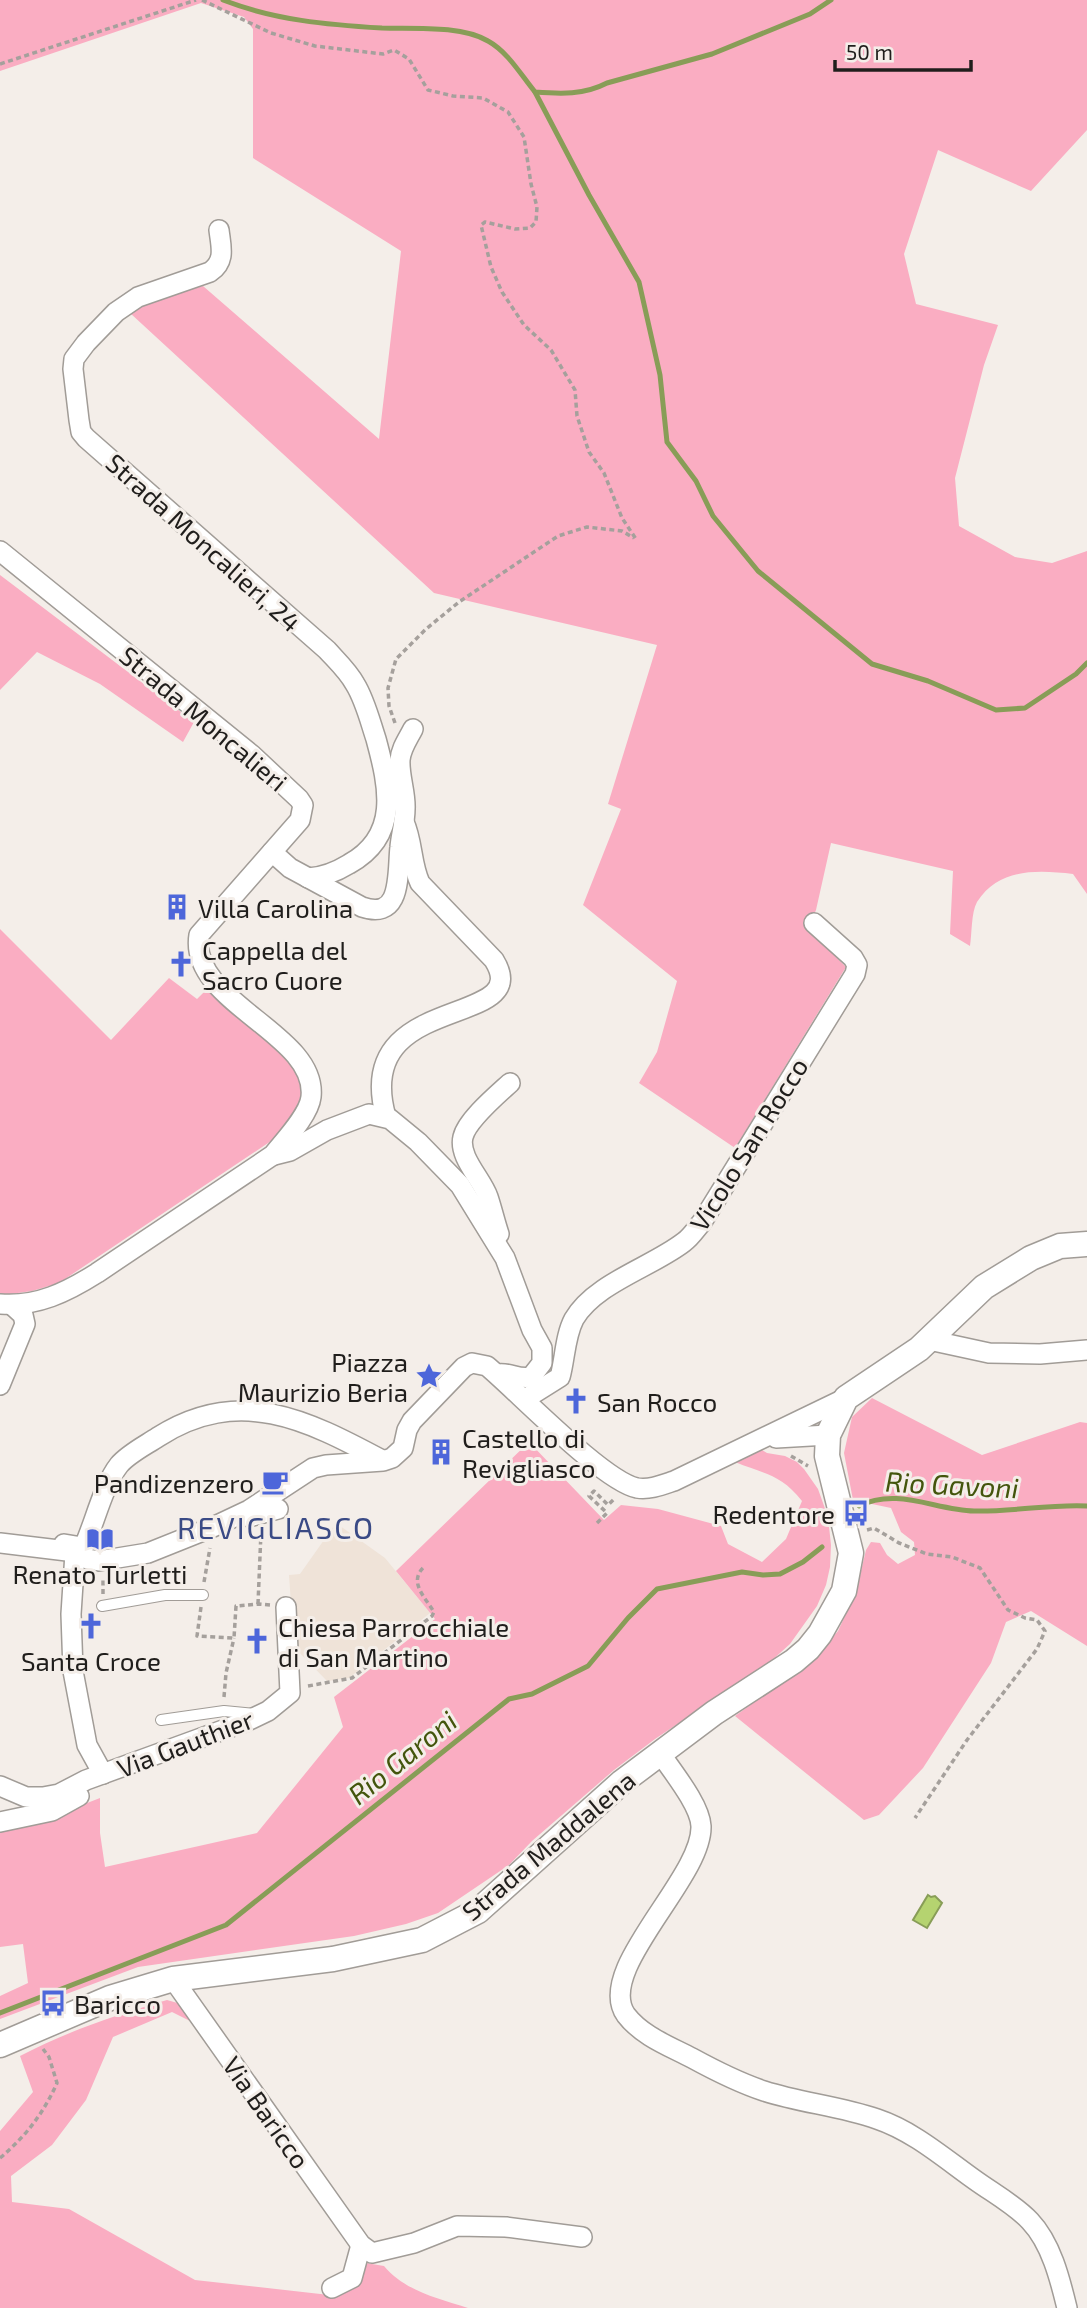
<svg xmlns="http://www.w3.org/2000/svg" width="1087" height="2308" viewBox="0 0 1087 2308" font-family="'Exo 2',sans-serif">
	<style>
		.built { fill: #efe3d8 }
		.green { fill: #faadc2 }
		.water { fill: #b5d370; stroke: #889d57; stroke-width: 2 }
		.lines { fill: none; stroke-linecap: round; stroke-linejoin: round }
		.stream { stroke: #889d57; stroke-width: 5 }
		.service-casing { stroke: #a19c97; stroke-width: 12 }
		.minor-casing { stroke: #a19c97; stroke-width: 22 }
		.tertiary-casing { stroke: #a19c97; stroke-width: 27 }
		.path { stroke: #a5a09c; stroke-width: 3.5; stroke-dasharray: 5 3.5; stroke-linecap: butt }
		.service { stroke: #fff; stroke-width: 10 }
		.minor { stroke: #fff; stroke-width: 19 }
		.tertiary { stroke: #fff; stroke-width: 24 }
		.labels { text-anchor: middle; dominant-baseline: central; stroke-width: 6; stroke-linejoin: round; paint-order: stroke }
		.street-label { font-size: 26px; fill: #201e1c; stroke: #f4eee9 }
		.poi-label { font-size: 26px; fill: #201e1c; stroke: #f4eee9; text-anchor: start }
		.water-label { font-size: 28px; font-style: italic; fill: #43550c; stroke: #f4eee9 }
		.quarter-label { font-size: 30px; letter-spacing: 2px; fill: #3a4a85; stroke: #f4eee9 }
	</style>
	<rect width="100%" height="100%" fill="#f4eee9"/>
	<path class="built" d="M336,1523L385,1558L430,1613L349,1678L327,1681L294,1647L289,1575L300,1574Z"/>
	<g class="green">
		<path d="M0,0H1087V130L1031,191L938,150L904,254L916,304L998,325L984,365L955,478L959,526L1015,557L1052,563L1087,551V894L1073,874C1037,870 999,868 977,902C971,913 972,934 970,946L950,934L953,871L831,843L816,910L808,929L846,967L735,1148L639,1083L657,1052L677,981L583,905L621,809L608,804L657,645L434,593L130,313L145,302L203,286L379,439L401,251L253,158V29L244,17L201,3L0,71Z"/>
		<path d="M0,575L194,722L183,742L100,684L37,652L0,690Z"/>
		<path d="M0,929L111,1040L169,978L197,999L210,986L297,1065L303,1101L280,1135L59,1283L32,1291L4,1295L0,1294Z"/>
		<path d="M872,1398L982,1455L1080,1422L1087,1423V1646L1031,1611L1006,1622L991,1663L923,1768L879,1815L864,1820L735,1716L816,1657L838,1631L856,1592L866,1550L871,1542L880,1543L887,1555L898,1564L915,1555L914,1542L901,1532L891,1508L853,1500L844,1453L852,1417Z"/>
		<path d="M529,1442L604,1520L621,1505L658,1509L721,1526L728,1544L762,1562L786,1539L802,1501C781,1474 764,1474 735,1462L759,1448L767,1453L785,1456L797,1462L804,1469L818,1489L828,1517L831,1545L830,1567L826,1585L817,1606L790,1644L770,1662L655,1739L614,1770L532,1841L509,1865L438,1913L406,1924L354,1936L138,1967L0,2019V1996L28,1983L23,1944L0,1947V1828L28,1826L100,1798V1833L105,1867L257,1833L343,1727L334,1697L435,1619L396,1571Z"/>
		<path d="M167,2000L181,2004L196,2024L172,2012L113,2037L86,2100L52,2145L11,2176L12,2202L69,2209L195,2280L338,2296C358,2287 361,2284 366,2263L384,2266C405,2291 437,2298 468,2308H0V2131L33,2092L20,2056C68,2031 116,2015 167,2000Z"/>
	</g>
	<path class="water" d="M928,1895L931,1897L935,1896L942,1903L927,1928L913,1920Z"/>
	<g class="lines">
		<g class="stream">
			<path d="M223,0C274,20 328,25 382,28C413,29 461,25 488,41C508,52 521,75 535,92C561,94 584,95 607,83L712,54L810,14L831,0"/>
			<path d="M535,92L589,195L639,282L660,375L667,442L696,481L713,516L758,571L872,664L928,681L996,710L1025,708L1076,674L1087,663"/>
			<path d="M859,1506C897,1487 935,1510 974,1511C1012,1512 1050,1504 1087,1506"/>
			<path d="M0,2013L226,1925L509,1699L532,1694L588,1666L628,1618L657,1589L742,1572L763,1575L780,1574L803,1562L822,1547"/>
		</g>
		<g class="service-casing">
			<g id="service">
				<path d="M102,1606L165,1595H203"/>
				<path d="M161,1720L224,1711L255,1714"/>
			</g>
		</g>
		<g class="minor-casing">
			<g id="minor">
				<path d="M219,230C221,247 226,261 210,272L138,297L116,312L86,343L74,359L73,369L79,420L81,432L86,438L327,650C337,661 348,671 355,684C365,700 370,721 376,739C389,787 400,836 349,864C336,872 324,877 308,878"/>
				<path d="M0,551L252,755L299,799L303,805L300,820L199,935C188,1003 318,1033 311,1097C309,1115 284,1141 273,1155L97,1273C67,1292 37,1307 0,1304"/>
				<path d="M272,852L290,868L362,907C403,921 397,873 400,847C401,835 405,822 405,809C406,793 399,776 400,760C401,748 408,739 413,729"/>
				<path d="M386,1117C350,989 537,1030 494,960L420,883C411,864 413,842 404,822"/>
				<path d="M274,1155L290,1151L327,1130L369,1114L390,1119L418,1142L460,1185L505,1258L532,1330L542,1348V1363L531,1377C518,1380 510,1372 498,1374"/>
				<path d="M499,1234C495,1222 492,1209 488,1197C482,1179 458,1157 463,1137C467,1120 497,1095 510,1083"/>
				<path d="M929,1340L989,1353L1040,1354L1087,1350"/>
				<path d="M0,1385L25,1324L23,1315L12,1305"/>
				<path d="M525,1399L560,1377C565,1359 565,1336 574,1319C595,1283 652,1267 684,1242C691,1237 696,1229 702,1222L855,974L857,965L853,958L814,923"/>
				<path d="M776,1438L828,1435"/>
				<path d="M249,1517L278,1509"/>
				<path d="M0,1543L67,1551L88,1559L99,1561L148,1553L213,1527L249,1510L313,1468L326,1465L383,1461L392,1458L403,1448L407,1430L412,1421L464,1367L472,1363L487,1366C518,1392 603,1481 637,1488C650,1490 662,1485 674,1481L846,1398"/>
				<path d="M64,1544L82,1547L85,1544C95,1521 104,1484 119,1465C128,1454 146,1445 158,1437C239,1385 307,1420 382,1460"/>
				<path d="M75,1553L71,1614L73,1671L87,1745L103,1774"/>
				<path d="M660,1753C672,1771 700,1805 701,1826C703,1878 594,1970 626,2015C642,2036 669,2046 692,2058C714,2070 740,2083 764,2091C801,2103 840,2106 877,2119C913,2131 944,2158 975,2180C993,2193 1015,2205 1030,2221C1051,2243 1060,2279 1067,2308"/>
				<path d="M0,1786L26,1797H43L59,1794L86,1780L245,1722L268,1711L290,1693L286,1607"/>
				<path d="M0,1822L52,1811L79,1796"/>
				<path d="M173,1979L361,2245L372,2253L414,2243L457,2226L506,2227L582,2237"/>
				<path d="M332,2288L352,2278L361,2245"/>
			</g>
		</g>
		<g class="tertiary-casing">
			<path id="tertiary" d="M0,2045L110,1998L173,1979L333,1959L422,1940L478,1911L622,1782L714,1713L794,1661L808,1649L820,1634L844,1591L851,1553L827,1456L828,1435L846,1398L919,1349L984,1287L1031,1258L1060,1246L1087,1244"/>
		</g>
		<g class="path">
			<path d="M202,0L271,33L315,46L383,54L394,50L409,59L428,90L453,96L483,98L508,112L524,137L531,184L537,207L536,222L530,228L515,229L485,222L481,225L491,267L502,292L524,325L551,350L575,390L577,416L589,452L604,473L622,518L636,539"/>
			<path d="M0,64L196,0"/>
			<path d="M395,723L389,706L388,688L396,659L426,629L459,602L558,536L587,527L622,531L634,538"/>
			<path d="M791,1456L808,1466"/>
			<path d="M597,1523L607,1513L589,1496L594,1491L608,1505L614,1499"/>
			<path d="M867,1530L874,1528L899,1543L927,1554L952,1557L980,1568L1008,1610L1025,1618L1037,1620L1045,1631L1037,1649L967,1740L915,1818"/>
			<path d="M204,1582L210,1548"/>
			<path d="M103,1594V1577"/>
			<path d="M258,1604L261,1532"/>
			<path d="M201,1607L197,1636L234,1638L236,1606L258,1604L270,1605"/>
			<path d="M308,1686L352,1678L432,1616L434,1612C425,1597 408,1582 424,1567"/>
			<path d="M224,1697L226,1673L234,1638"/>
			<path d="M0,2158C26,2136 43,2114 57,2083L49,2057L43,2049"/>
		</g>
		<use href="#service" class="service"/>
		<use href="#minor" class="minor"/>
		<use href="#tertiary" class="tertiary"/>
	</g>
	<defs>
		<g id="building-bare" transform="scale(2.1)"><path d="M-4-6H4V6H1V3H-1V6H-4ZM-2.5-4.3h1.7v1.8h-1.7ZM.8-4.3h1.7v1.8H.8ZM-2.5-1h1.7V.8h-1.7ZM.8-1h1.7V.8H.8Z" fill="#4d66da" stroke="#f4eee9" stroke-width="2.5" paint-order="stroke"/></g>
		<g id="church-bare" transform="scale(2.1)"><path d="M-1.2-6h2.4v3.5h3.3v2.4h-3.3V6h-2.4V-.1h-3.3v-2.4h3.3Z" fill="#4d66da" stroke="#f4eee9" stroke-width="2.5" paint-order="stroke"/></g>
		<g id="sight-bare" transform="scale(2.1)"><path d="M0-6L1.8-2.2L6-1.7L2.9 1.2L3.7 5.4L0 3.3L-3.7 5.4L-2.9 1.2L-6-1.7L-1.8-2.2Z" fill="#4d66da" stroke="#f4eee9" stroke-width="2.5" paint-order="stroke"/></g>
		<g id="cafe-bare" transform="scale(2.1)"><path d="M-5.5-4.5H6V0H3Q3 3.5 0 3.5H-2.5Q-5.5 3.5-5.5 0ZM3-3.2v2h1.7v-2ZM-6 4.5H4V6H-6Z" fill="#4d66da" stroke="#f4eee9" stroke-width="2.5" paint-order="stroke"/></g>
		<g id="bus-bare" transform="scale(2.1)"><path d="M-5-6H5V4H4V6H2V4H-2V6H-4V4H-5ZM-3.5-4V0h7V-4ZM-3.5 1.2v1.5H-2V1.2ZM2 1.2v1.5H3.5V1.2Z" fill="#4d66da" stroke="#f4eee9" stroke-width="2.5" paint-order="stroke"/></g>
		<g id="library-bare" transform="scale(2.1)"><path d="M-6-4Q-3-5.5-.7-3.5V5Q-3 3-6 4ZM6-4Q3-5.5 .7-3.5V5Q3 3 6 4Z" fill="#4d66da" stroke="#f4eee9" stroke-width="2.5" paint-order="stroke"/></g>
	</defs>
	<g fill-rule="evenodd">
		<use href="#building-bare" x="177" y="907"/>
		<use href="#church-bare" x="181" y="964"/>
		<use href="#sight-bare" x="429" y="1376"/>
		<use href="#church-bare" x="576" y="1401"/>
		<use href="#building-bare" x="441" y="1452"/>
		<use href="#cafe-bare" x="275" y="1482"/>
		<use href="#bus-bare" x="856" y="1513"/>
		<use href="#library-bare" x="100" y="1539"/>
		<use href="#church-bare" x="91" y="1626"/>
		<use href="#church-bare" x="257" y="1641"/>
		<use href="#bus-bare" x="53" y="2003"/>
	</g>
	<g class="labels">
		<g class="street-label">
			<text transform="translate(204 542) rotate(42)">Strada Moncalieri, 24</text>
			<text transform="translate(204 718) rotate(40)">Strada Moncalieri</text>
			<text transform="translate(748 1144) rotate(-58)">Vicolo San Rocco</text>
			<text transform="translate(185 1743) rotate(-21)">Via Gauthier</text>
			<text transform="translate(548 1845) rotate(-40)">Strada Maddalena</text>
			<text transform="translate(267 2112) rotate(55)">Via Baricco</text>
		</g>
		<g class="poi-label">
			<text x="198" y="907">Villa Carolina</text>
			<text x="202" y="949">Cappella del<tspan x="202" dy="30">Sacro Cuore</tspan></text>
			<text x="408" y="1361" text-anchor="end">Piazza<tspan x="408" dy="30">Maurizio Beria</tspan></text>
			<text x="597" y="1401">San Rocco</text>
			<text x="462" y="1437">Castello di<tspan x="462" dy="30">Revigliasco</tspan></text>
			<text x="254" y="1482" text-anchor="end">Pandizenzero</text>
			<text x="835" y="1513" text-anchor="end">Redentore</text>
			<text x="100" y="1573" text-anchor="middle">Renato Turletti</text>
			<text x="278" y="1626">Chiesa Parrocchiale<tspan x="278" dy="30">di San Martino</tspan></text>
			<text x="91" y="1660" text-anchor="middle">Santa Croce</text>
			<text x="74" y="2003">Baricco</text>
		</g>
		<g class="water-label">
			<text transform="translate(952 1484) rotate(3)">Rio Gavoni</text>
			<text transform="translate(402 1757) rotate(-39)">Rio Garoni</text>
		</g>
		<g class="quarter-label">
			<text x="276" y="1527">REVIGLIASCO</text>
		</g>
	</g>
	<path d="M835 60v10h136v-10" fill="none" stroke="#201e1c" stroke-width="3.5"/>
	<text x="846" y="60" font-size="21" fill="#201e1c" stroke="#f4eee9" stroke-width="5" paint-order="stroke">50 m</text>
</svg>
